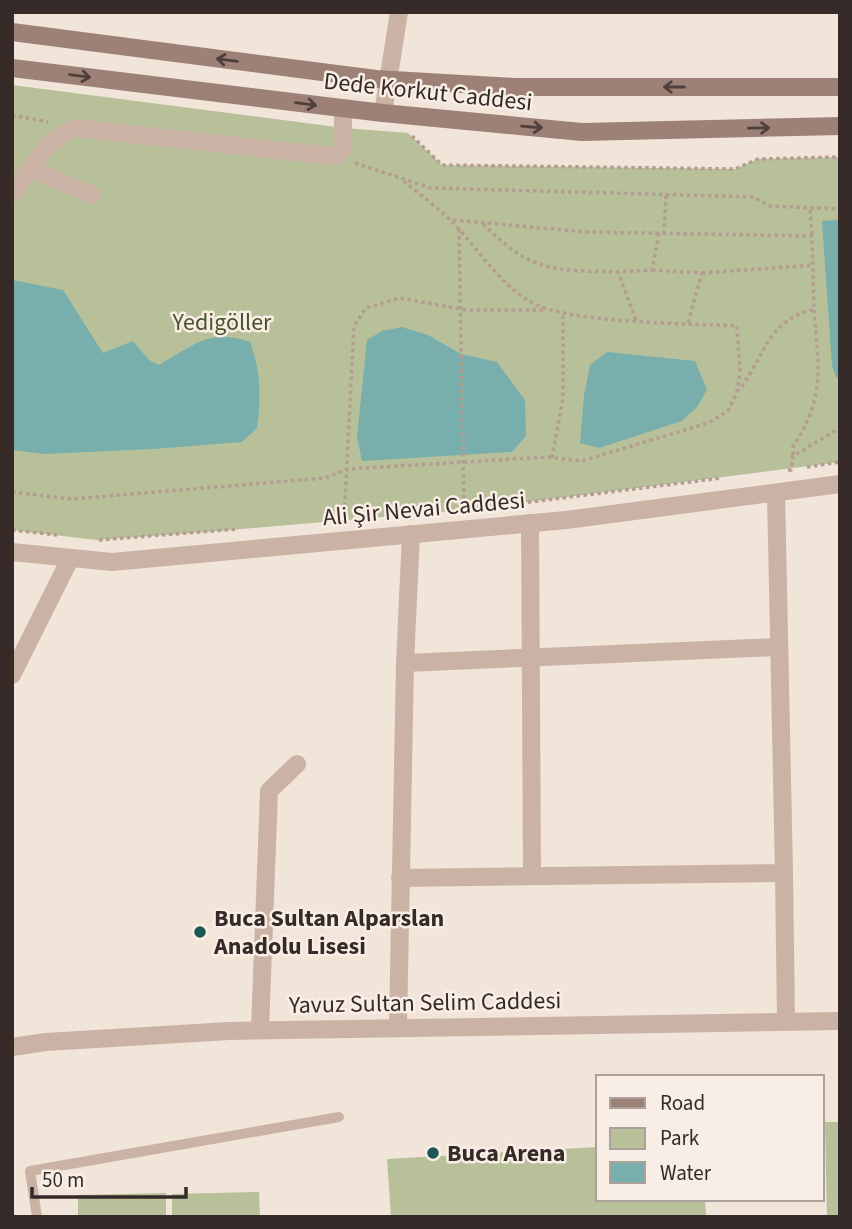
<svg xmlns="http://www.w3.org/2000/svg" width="852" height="1229" viewBox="0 0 852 1229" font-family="'Source Sans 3',sans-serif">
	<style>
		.green { fill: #b7c099 }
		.water { fill: #78afac }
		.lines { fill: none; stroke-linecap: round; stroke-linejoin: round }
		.path { stroke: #b59c90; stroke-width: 3.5; stroke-dasharray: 3.5 3.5; stroke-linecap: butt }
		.service { stroke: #cab3a5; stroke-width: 10 }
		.minor { stroke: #cab3a5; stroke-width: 18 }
		.tertiary { stroke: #cab3a5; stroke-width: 18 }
		.secondary { stroke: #9d8177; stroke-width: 18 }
		.path-bridge { stroke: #b59c90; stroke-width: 3.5; stroke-dasharray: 3.5 3.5; stroke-linecap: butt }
		.oneway { stroke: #4f403b }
		.poi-dot { fill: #1c5755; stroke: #f9eee6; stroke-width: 2.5 }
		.labels { text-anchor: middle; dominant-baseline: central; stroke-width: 5; stroke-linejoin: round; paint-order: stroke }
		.street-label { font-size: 24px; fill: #352a27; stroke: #f9eee6 }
		.park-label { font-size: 24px; fill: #48542a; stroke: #f9eee6 }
		.poi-label { font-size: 24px; font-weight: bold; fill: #352a27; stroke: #f9eee6; text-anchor: start }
	</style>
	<rect width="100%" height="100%" fill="#f1e4d9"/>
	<g class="green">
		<path d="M12,85L344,128L408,133L442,165L735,169L758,159L840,157V462L464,510L218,531L96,540L12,530Z"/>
		<path d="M825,1122H840V1217H827Z"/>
		<path d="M598,1147V1199H705L706,1217H391L387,1159Z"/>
		<path d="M259,1192L260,1217H172V1194Z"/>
		<path d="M166,1193V1217H78V1195Z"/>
	</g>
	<g class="water">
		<path d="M840,220V378L836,377L832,366L822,221Z"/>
		<path d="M12,280L63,290L103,353L133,341L149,360L159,365C192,346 210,328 250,342C261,371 261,398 257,428L242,442L153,449L44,454L12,450Z"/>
		<path d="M402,327L428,335L461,354L497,362L525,400L526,436L512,452L362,461L357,437L367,340L382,331Z"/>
		<path d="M607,352L695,361L707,390L697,407L682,421L599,448L580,443L584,395L590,365Z"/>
	</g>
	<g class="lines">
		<g class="path">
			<path d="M12,115L48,122"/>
			<path d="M412,136L442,165L735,169L758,159L840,157"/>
			<path d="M355,163L431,188L754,197L769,206L840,209"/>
			<path d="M810,210L812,235"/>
			<path d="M453,220L587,232L812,236L814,309C766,322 767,353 739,390"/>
			<path d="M483,224C533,273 551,270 618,272"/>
			<path d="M664,234L666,195"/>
			<path d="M652,270L702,273L688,323"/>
			<path d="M702,273L813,265"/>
			<path d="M636,320L618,272L652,270L659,233"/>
			<path d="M793,455V447C827,393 818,369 814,309"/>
			<path d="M552,458L563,398V312"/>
			<path d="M807,467L840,462"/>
			<path d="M788,470H791L793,456L840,428"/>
			<path d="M12,492L72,499L325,478L348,469L547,457L582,461L708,423L728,411L737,392L740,371L737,326C689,323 569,324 531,302C499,284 478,248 452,222C438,207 419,194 403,181"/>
			<path d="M514,504L722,478"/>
			<path d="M344,520L354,326L366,308L399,298L467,310H546"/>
			<path d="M12,530L57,535"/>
			<path d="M99,540L238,529"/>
		</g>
		<path class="service" d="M37,1217L30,1171L339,1117"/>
		<g class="minor">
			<path d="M383,113L399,12"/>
			<path d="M30,169L92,195"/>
			<path d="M12,195C31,168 44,141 75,128L331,156H337L343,148V108"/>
			<path d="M530,523L532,876"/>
			<path d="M405,663L778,647"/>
			<path d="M12,675L70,559"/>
			<path d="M784,873L786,1021"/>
			<path d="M400,878L784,873L776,493"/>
			<path d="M398,1027L405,663L411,534"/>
			<path d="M260,1030L269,791L297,764"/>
		</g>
		<g class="tertiary">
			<path d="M12,552L112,562L566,520L840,484"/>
			<path d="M12,1047L46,1042L229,1031L840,1021"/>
		</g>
		<g class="secondary">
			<path d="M12,32L376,79L515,87H840"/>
			<path d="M12,68L383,113L582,132L840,126"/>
		</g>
		<path class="path-bridge" d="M459,229L464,510"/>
	</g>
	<defs><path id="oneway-shaft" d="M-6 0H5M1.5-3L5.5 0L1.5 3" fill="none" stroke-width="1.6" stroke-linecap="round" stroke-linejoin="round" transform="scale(1.75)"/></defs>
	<g class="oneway">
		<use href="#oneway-shaft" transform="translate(227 60) rotate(-173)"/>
		<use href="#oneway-shaft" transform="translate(80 76) rotate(7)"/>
		<use href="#oneway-shaft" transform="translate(674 87) rotate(180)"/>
		<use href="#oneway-shaft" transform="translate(306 104) rotate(7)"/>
		<use href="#oneway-shaft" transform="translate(532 127) rotate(5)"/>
		<use href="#oneway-shaft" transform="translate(759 128) rotate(-1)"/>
	</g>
	<g class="poi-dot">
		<circle cx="200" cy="932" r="7"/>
		<circle cx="433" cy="1153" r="7"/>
	</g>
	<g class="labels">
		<g class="street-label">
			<text transform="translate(428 92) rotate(6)">Dede Korkut Caddesi</text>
			<text transform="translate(424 509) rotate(-5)">Ali Şir Nevai Caddesi</text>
			<text transform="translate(425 1003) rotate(-1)">Yavuz Sultan Selim Caddesi</text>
		</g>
		<g class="park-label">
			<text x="222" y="322">Yedigöller</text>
		</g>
		<g class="poi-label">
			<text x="214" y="918">Buca Sultan Alparslan<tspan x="214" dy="28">Anadolu Lisesi</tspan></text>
			<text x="447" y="1153">Buca Arena</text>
		</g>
	</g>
	<rect width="852" height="1229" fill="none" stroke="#352a27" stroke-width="28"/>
	<rect x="596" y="1075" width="228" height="126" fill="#f9eee6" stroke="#aba09a" stroke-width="2"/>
	<rect x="610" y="1098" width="35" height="10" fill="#9d8177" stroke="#aba09a" stroke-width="2"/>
	<text x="660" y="1110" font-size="21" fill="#352a27">Road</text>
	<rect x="610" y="1128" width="35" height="21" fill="#b7c099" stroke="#aba09a" stroke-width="2"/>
	<text x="660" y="1145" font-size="21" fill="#352a27">Park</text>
	<rect x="610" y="1162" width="35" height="21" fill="#78afac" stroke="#aba09a" stroke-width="2"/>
	<text x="660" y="1180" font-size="21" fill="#352a27">Water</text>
	<path d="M32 1187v10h154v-10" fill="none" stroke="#352a27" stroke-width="3.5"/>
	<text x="42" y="1187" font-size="21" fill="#352a27" stroke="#f9eee6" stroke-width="5" paint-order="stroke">50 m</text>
</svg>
